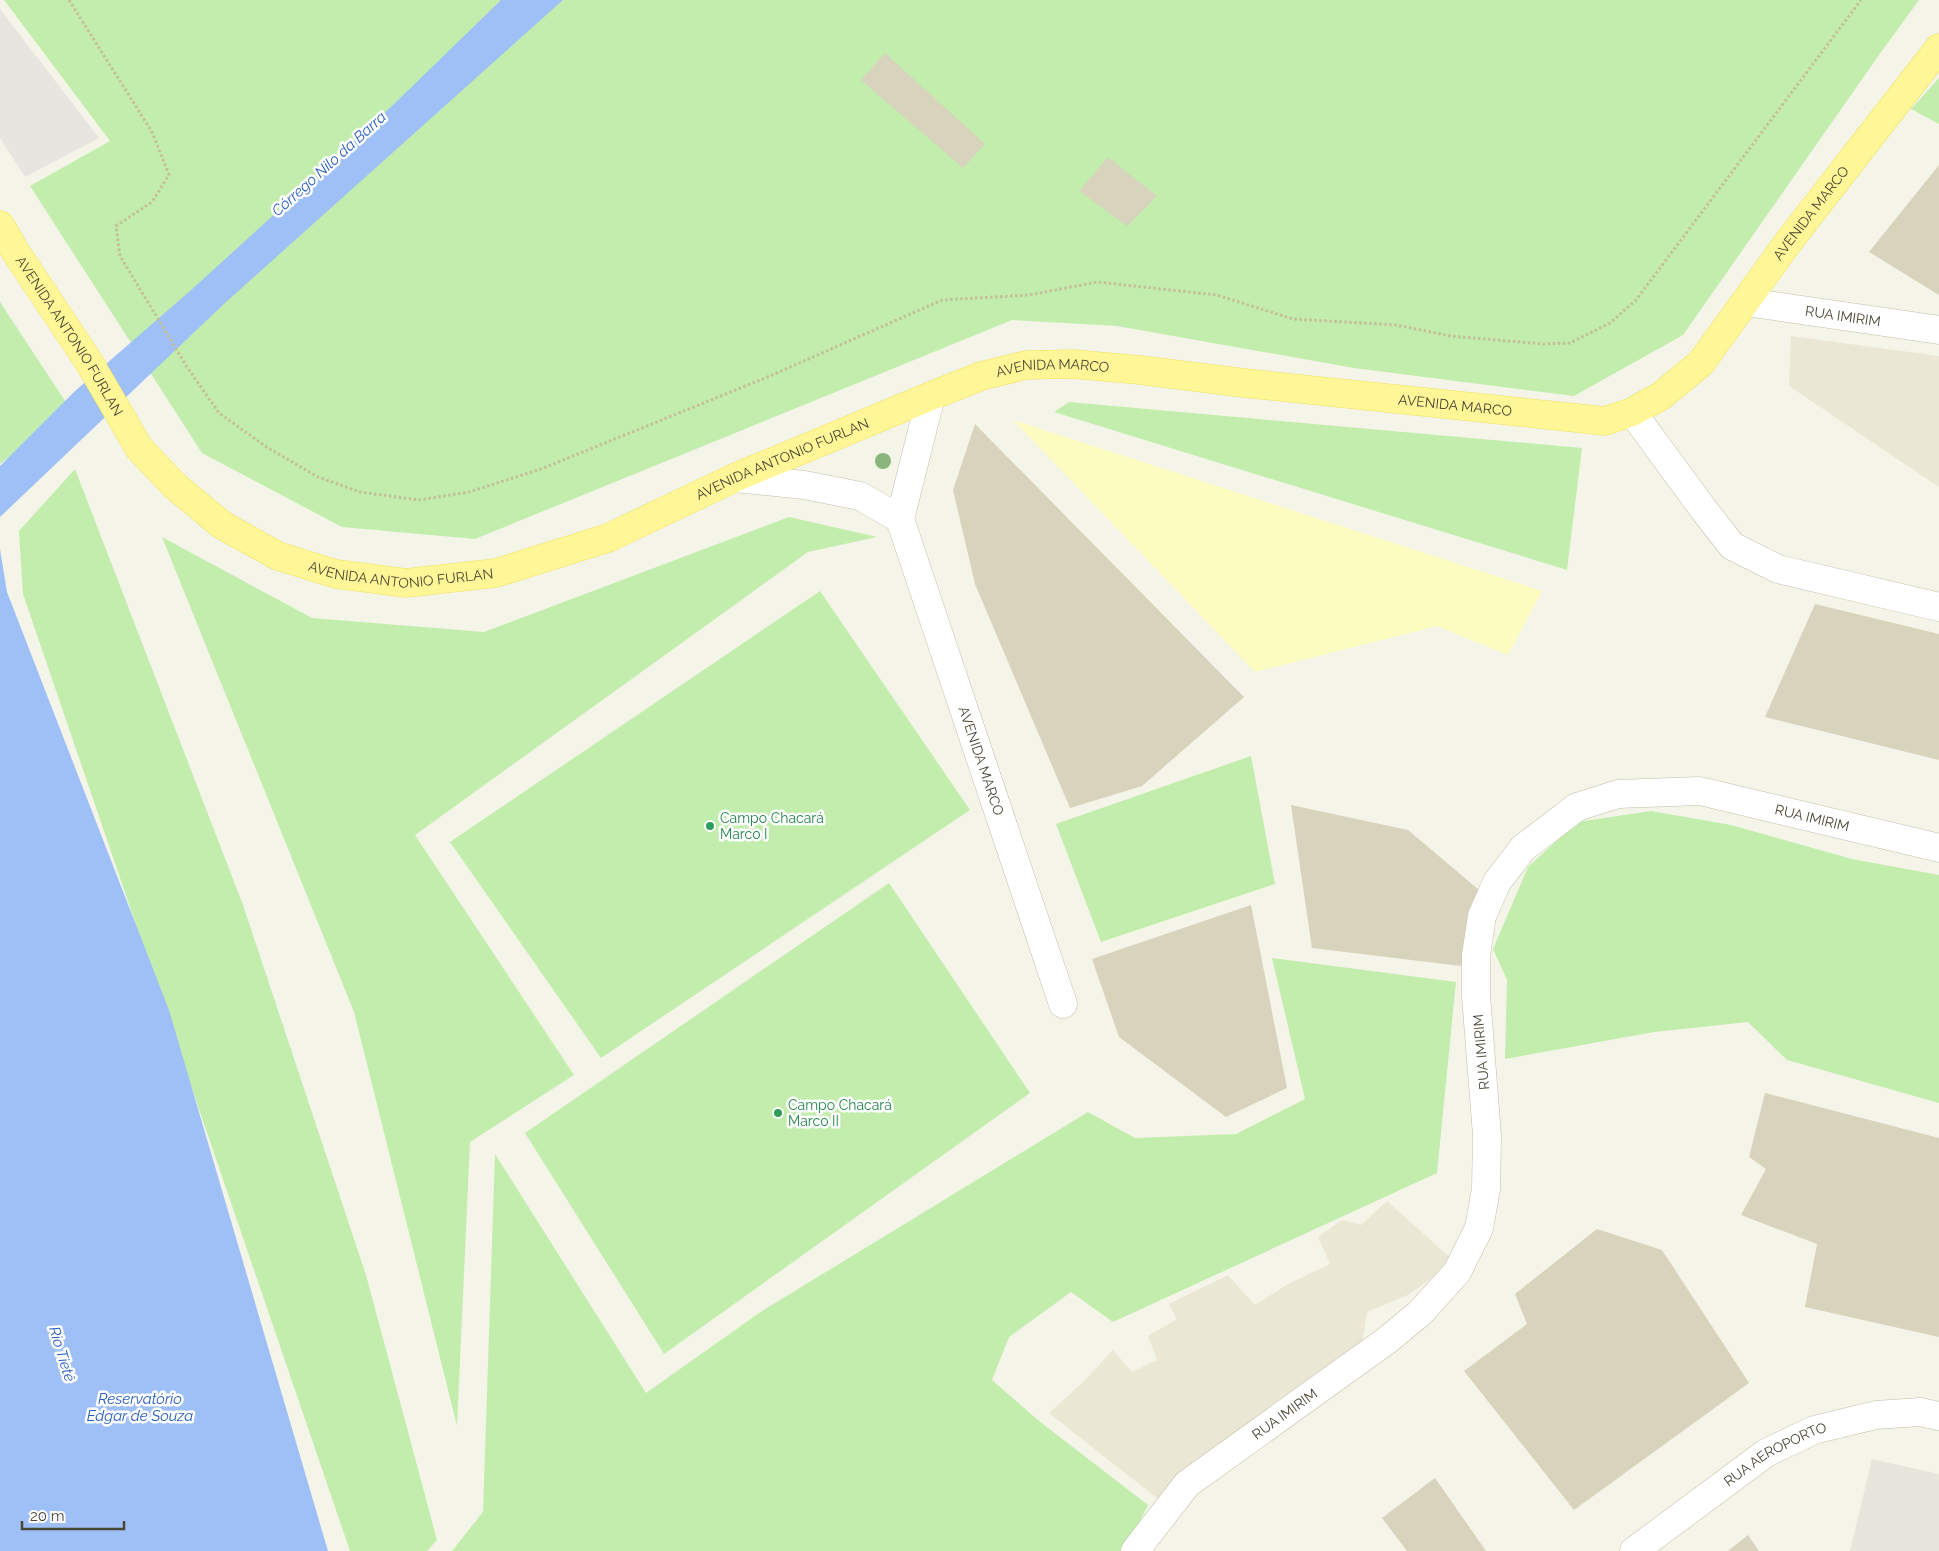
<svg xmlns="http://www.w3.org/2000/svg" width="1939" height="1551" viewBox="0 0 1939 1551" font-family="Raleway,sans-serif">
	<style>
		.residential { fill: #eae8d5 }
		.industrial { fill: #e8e5dc }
		.green { fill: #c2edad }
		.sand { fill: #fcfcc1 }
		.parking { fill: #e6e5e0 }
		.water { fill: #9fc0f7 }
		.building { fill: #d8d3bc }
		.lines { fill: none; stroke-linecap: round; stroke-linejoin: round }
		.minor-casing { stroke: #c2bfa9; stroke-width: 29 }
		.major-casing { stroke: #eee25c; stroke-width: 29 }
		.path { stroke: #c5bf99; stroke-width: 3; stroke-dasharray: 2.5 2.5; stroke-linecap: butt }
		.minor { stroke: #fff; stroke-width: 28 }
		.major { stroke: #fff797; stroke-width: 28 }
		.tree { fill: #8ab57c }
		.leisure-dot { fill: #2e9e5b; stroke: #fff; stroke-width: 2 }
		.labels { text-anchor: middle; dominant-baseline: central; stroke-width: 5; stroke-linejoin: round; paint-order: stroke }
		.street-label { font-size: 14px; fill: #494635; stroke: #fff }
		.leisure-label { font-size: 14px; fill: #27864d; stroke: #fff; text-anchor: start }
		.water-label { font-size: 15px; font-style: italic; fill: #245dc0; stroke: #fff }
	</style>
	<rect width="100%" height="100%" fill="#f5f4e8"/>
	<g class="residential">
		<path d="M1791,336L1939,356V487L1789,386Z"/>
		<path d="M1387,1201L1454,1261L1410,1294L1367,1312L1362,1344L1203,1460L1158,1499L1049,1413L1083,1382L1113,1350L1132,1372L1157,1360L1148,1336L1177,1319L1169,1304L1228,1275L1255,1305L1288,1284L1330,1264L1318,1237L1342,1220L1361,1225Z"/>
	</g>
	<path class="industrial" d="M1872,1459L1939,1474V1551H1850Z"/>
	<g class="green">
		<path d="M4,0H1919L1879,55L1683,335L1574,396L1354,368L1117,326L1012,320L475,539L342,527L202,453L30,186L110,141Z"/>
		<path d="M1939,78V124L1911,109Z"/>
		<path d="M0,302L71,410L0,464Z"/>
		<path d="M1069,402L1582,448L1567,570L1054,412Z"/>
		<path d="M75,469L243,905L366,1275L437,1540L427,1551H350L23,594L19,531Z"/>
		<path d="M789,517L877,537L808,552L415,835L574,1075L470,1142L457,1426L354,1012L162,537L312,618L484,632Z"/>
		<path d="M820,591L970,810L601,1058L450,842Z"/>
		<path d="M1251,756L1275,884L1101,942L1056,824Z"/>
		<path d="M1651,811L1731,825L1852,859L1939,875V1103L1787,1060L1748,1022L1654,1032L1505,1059L1507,980L1493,949L1528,867L1577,822Z"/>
		<path d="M889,883L1030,1093L664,1354L525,1133Z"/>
		<path d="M1272,958L1456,982L1437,1173L1113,1322L1071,1292L1009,1337L992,1380L1039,1421L1148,1505L1125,1551H452L483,1512L495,1154L646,1393L762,1311L1088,1112L1135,1138L1236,1134L1305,1099Z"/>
	</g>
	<path class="sand" d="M1013,420L1542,591L1508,655L1437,626L1255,672Z"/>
	<path class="parking" d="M0,9L99,138L25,177L0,138Z"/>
	<g class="water">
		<path d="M501,0H563L225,303L0,517V466L75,391L190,291L289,201L394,104Z"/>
		<path d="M0,549L7,592L169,1010L328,1551H0Z"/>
	</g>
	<g class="building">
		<path d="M885,53L985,144L963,168L861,80Z"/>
		<path d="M1108,157L1157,196L1127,226L1079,191Z"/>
		<path d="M1939,165V295L1869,252Z"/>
		<path d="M975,424L1244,697L1142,786L1070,808L975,584L953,490Z"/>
		<path d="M1815,604L1939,634V760L1765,717Z"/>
		<path d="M1291,805L1408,830L1479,890L1461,966L1312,948Z"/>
		<path d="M1251,905L1287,1088L1226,1117L1119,1037L1092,959Z"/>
		<path d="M1765,1093L1939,1138V1337L1805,1307L1817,1244L1741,1215L1766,1169L1749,1157Z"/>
		<path d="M1597,1229L1662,1250L1749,1383L1574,1510L1464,1371L1527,1324L1515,1294Z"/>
		<path d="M1435,1478L1486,1551H1407L1382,1518Z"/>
		<path d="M1748,1535L1759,1551H1728Z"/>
	</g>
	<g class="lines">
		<g class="minor-casing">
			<g id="minor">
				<path id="s1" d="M1746,302L1939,330"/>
				<path id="s2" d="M931,396L900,519L1063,1004"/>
				<path d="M1632,412L1704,510L1732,546L1778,569L1939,607"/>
				<path d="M734,478L804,485L860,496L900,519"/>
				<path id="s3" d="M1135,1551L1187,1484L1386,1341L1420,1313L1457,1272L1479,1228L1486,1189L1487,1135L1476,996V955L1482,916L1497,882L1523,848L1577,807L1618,794L1700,791L1939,848"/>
				<path id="s4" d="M1634,1551L1766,1453L1814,1430L1876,1415L1920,1412L1939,1416"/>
			</g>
		</g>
		<g class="major-casing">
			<g id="major">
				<path id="s5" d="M0,225L15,251L89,362L139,448L175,486L222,525L278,556L336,574L406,583L496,573L608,538L734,478L931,396L981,376L1026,365L1073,364L1140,370L1244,383L1605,421L1632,412L1661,396L1701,363L1789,241L1939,48"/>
			</g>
		</g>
		<path class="path" d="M69,0L152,132L169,175L152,202L116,226L120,256L187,367L219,413L268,448L318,477L360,492L419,500L469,492L541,469L770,376L942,300L1029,295L1097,282L1217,295L1293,319L1397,325L1450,336L1543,344L1570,343L1610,323L1636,300L1861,0"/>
		<use href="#minor" class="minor"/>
		<use href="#major" class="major"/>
	</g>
	<circle class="tree" cx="883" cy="461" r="8"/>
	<g class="leisure-dot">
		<circle cx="710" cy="826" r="5"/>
		<circle cx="778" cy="1113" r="5"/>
	</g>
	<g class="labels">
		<g class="street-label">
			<text stroke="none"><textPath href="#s5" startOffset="2114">AVENIDA MARCO</textPath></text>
			<text stroke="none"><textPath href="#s1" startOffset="98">RUA IMIRIM</textPath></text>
			<text stroke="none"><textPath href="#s5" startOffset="131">AVENIDA ANTONIO FURLAN</textPath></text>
			<text stroke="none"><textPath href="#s5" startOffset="1259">AVENIDA MARCO</textPath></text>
			<text stroke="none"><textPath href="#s5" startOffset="1664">AVENIDA MARCO</textPath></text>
			<text stroke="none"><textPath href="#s5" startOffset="971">AVENIDA ANTONIO FURLAN</textPath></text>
			<text stroke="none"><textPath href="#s5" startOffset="566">AVENIDA ANTONIO FURLAN</textPath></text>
			<text stroke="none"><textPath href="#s2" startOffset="382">AVENIDA MARCO</textPath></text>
			<text stroke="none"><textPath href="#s3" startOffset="1180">RUA IMIRIM</textPath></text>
			<text transform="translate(1481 1052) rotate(-95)">RUA IMIRIM</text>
			<text stroke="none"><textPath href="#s3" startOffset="205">RUA IMIRIM</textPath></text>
			<text stroke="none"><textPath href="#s4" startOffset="172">RUA AEROPORTO</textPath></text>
		</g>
		<g class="leisure-label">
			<text x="720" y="818">Campo Chacará<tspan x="720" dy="16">Marco I</tspan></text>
			<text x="788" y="1105">Campo Chacará<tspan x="788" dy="16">Marco II</tspan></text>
		</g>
		<g class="water-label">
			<text transform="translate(329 164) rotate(-42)">Córrego Nilo da Barra</text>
			<text transform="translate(62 1354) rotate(73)">Rio Tietê</text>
			<text x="140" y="1399">Reservatório<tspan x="140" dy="17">Edgar de Souza</tspan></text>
		</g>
	</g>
	<path d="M22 1521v8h102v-8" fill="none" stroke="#494635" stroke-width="2.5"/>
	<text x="30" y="1521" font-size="15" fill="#494635" stroke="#ffffff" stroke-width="4" paint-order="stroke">20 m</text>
</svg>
